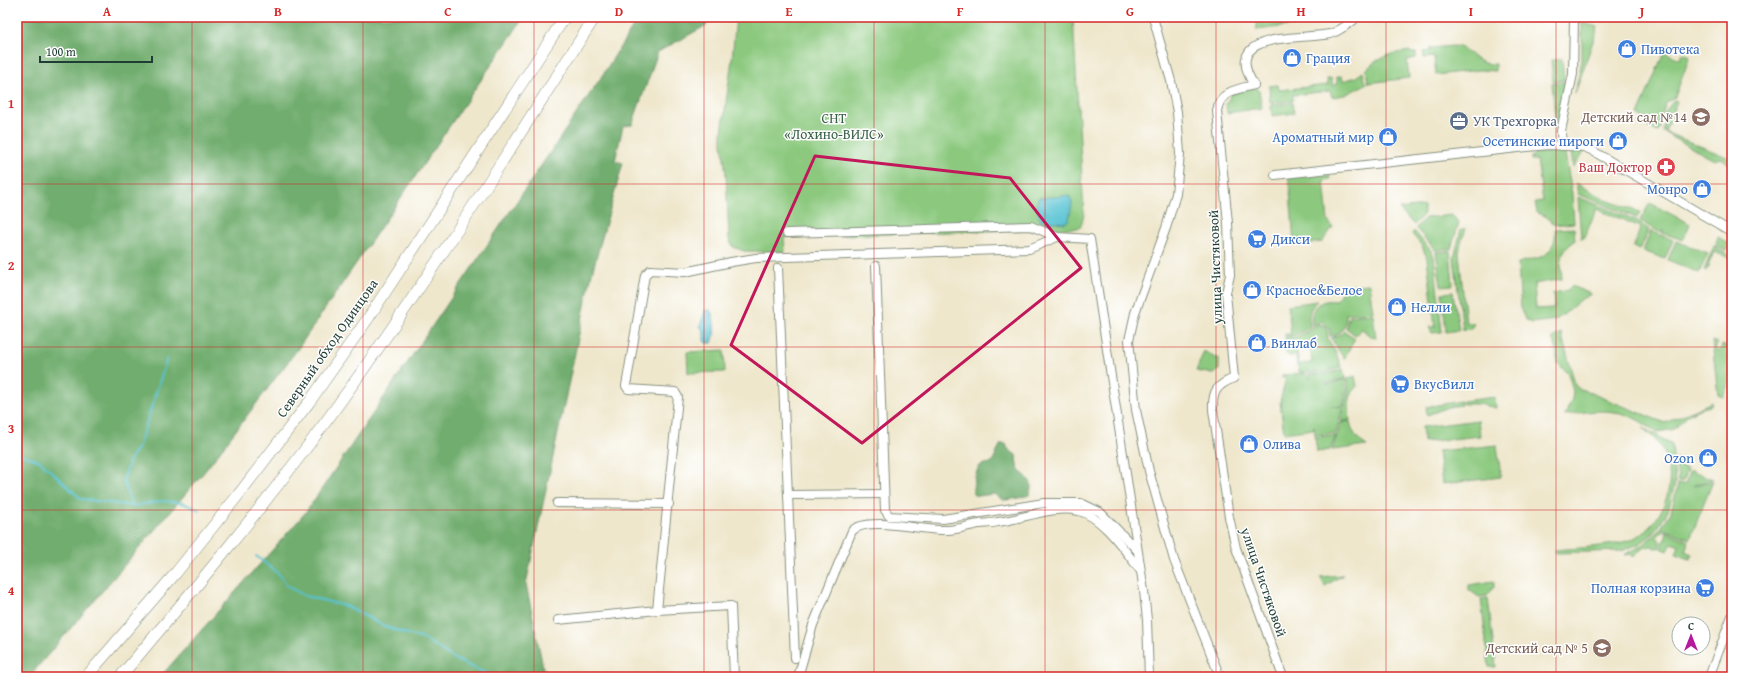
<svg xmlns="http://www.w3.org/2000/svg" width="1749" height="694" viewBox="0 0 1749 694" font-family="'Gentium Book Plus',serif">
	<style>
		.green { fill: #8cc97f; stroke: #56835a; fill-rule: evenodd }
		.forest { fill: #71ad6e; stroke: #487551 }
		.water { fill: #58c3d3; stroke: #3c8084 }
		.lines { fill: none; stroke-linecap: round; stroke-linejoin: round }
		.stream { stroke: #58c3d3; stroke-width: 2 }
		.minor-casing { stroke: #879280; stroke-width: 10 }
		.highway-casing { stroke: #879280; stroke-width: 12 }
		.minor { stroke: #fff; stroke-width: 8 }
		.highway { stroke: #fff; stroke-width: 11 }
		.marked { fill: none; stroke: #c2185b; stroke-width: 3; stroke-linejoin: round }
		.grid { fill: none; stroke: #d62828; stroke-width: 1; stroke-opacity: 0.55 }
		.labels { text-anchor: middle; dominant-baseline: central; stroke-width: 3; stroke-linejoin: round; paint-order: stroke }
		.shop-label { font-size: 14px; fill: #366cbe; stroke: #fff; text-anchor: start }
		.education-label { font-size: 14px; fill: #785e54; stroke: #fff; text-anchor: end }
		.park-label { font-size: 14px; fill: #3a6047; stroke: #fff }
		.service-label { font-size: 14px; fill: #4e5e75; stroke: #fff; text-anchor: start }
		.health-label { font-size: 14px; fill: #be3a42; stroke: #fff; text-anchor: end }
		.street-label { font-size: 14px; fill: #1f3d34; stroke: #fff }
		.neatline { fill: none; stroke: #d62828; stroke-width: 1.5 }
		.grid-label { font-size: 13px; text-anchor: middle; font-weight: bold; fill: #d62828 }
	</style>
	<rect width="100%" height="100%" fill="#fff"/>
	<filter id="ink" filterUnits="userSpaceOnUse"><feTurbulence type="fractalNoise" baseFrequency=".025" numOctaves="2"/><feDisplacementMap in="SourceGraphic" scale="8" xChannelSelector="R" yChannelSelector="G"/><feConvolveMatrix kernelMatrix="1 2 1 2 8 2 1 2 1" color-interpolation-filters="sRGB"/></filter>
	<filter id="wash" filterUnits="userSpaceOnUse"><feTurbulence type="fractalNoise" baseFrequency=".012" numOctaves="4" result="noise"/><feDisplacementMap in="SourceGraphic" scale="16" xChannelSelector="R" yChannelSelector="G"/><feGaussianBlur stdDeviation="0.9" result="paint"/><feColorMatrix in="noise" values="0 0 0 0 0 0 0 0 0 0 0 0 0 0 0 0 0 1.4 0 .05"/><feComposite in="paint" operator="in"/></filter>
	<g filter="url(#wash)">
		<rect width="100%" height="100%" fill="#efe7cc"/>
		<g class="green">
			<path d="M736,17H1073L1084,214L1080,228L784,237L785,252L744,251L733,247L729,239L726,174L722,143V132L732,59Z"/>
			<path d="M1256,17H1345L1343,19L1257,30Z"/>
			<path d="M1582,23L1598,27L1575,93L1582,60Z"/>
			<path d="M1453,46C1473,47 1470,65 1495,64V71L1479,70L1436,75L1434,57L1424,58V52L1430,51V48Z"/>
			<path d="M1661,47L1668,48L1666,53L1680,59L1683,53L1690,56L1675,97L1666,103L1663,111L1660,128L1658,132L1647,127L1650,121L1638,115L1664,52L1659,49Z"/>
			<path d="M1410,51V53H1416V58L1407,60L1409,78L1368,83L1366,70C1379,56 1392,53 1410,51Z"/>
			<path d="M1562,59L1564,80L1553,81L1551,60Z"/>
			<path d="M1363,72L1366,84L1345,95L1332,97L1330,91L1293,95V101L1270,103L1269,86L1278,85L1279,90L1328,85L1327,79L1331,78L1333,86L1337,83V77L1342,76L1343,81L1356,77Z"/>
			<path d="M1567,82L1557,128L1556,129L1552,83Z"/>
			<path d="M1256,87L1259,90L1262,108L1227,113L1226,105L1231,94Z"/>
			<path d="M1674,100L1677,101L1665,132L1732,159V166L1720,158L1714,160L1663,132L1665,112Z"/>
			<path d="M1293,103L1294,113L1272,116L1271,105Z"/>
			<path d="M1573,150L1584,152L1573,167L1571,152Z"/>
			<path d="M1557,151L1565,153L1572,194L1574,223L1554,225L1547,217L1537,213L1535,202L1543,201L1537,160H1531V157L1536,153Z"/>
			<path d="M1329,175L1330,179L1324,180L1328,221L1333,227L1322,242L1294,245L1289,177Z"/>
			<path d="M1576,183L1606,200L1640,212L1637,218L1578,194Z"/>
			<path d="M1578,197L1638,221L1649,230L1640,250L1633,247L1641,227L1596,209L1585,237L1581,239Z"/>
			<path d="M1650,203L1690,224L1683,240L1662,233L1663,229L1660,232L1651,228L1640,220Z"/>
			<path d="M1424,206V214L1414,225L1399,209Z"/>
			<path d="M1452,215L1459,222L1451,249L1435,250L1416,228L1425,218Z"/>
			<path d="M1574,228L1575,241C1558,252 1561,261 1562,279L1534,284L1536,309L1554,308L1553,293L1568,290L1571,286L1591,294L1580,300L1562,316L1555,320L1532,323L1528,321L1525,319L1521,310L1518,264C1523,260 1527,261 1533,259C1549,257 1557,244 1555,229Z"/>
			<path d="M1461,229H1466L1461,242L1459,253L1466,323H1474L1471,329L1463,330L1454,258Z"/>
			<path d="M1414,231L1432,252L1434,257L1442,332L1432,333L1429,327H1435L1427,258L1422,246L1412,234Z"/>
			<path d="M1651,231L1673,240L1665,259L1643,251Z"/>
			<path d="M1718,237L1730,244L1726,251L1719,248L1716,242Z"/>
			<path d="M1676,241L1708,253L1699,273L1668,260Z"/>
			<path d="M1715,244L1718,250L1732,256V259L1714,252L1706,271L1704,270Z"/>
			<path d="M1450,251L1453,285L1441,286L1436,252Z"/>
			<path d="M1369,284L1373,312L1346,314C1347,326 1342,334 1330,336L1329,327L1326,326L1322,321L1313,326C1307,309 1320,298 1336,301L1345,286Z"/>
			<path d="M1453,292L1459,330L1446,332L1442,293Z"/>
			<path d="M1318,301C1309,308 1307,316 1311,327L1293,336L1285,337V334H1291L1288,305Z"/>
			<path d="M1373,314L1376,338L1371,337L1362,329L1355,335L1346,328L1349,316Z"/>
			<path d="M1321,324L1327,328L1328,339L1336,353L1341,367L1326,372H1299V366H1297L1296,355L1289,356L1286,354L1285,338H1294ZM1310,344L1312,363L1298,364L1297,345Z"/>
			<path d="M1344,331L1355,338L1344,359L1331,338L1341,334Z"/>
			<path d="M1561,333L1576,387L1665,423L1712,402L1711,406C1696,408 1683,416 1675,429L1657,432C1647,426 1638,419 1627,415C1607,408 1585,412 1565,415L1572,399L1573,392L1571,383L1568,374L1557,362L1556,347L1552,338Z"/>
			<path d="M1712,341L1717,343L1715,350L1719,352L1722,345L1732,349V376L1723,397L1718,395Z"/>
			<path d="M724,350L725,372L688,373L687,352Z"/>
			<path d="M1204,351L1215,358H1219V370L1214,374L1196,371Z"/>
			<path d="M1343,369L1345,378L1327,383V385L1345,379L1346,390L1343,406H1330L1343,407L1336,433L1315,435L1314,426L1313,429L1284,433L1280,402L1286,378H1282V375L1305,373L1309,378H1311L1308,374H1326Z"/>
			<path d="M1355,376L1357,386C1348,395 1348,408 1350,420L1341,422L1348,390L1347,379Z"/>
			<path d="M1495,397L1496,408L1479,404H1463V401Z"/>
			<path d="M1461,401V405L1449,407L1427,415L1426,407Z"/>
			<path d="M1478,420L1480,436L1424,442L1422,427Z"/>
			<path d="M1350,421C1352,433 1358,440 1367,446L1332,450L1341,423Z"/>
			<path d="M1643,428L1672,444L1675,483L1668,511L1658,527L1650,536L1641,543L1622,551L1556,553L1554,550C1574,548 1619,547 1636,537C1664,522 1677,483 1665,454C1660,444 1652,436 1643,428Z"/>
			<path d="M1336,435L1330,450L1317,452L1315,437Z"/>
			<path d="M1497,445L1501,477L1442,484L1438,451Z"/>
			<path d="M1676,459H1678L1682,467L1687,469L1683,481L1678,482Z"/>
			<path d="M1690,470L1713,479L1694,485L1693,486L1713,481L1690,539L1661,528L1671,512L1678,484H1685Z"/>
			<path d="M1660,529L1664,531L1658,534L1657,537L1660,541L1659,548H1654L1653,546C1645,546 1639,550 1634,557L1630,554L1624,555L1643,545Z"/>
			<path d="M1665,531L1689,541L1685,551L1692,554L1690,559L1676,554L1679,546L1672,543L1668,551L1661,548L1662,542L1666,538Z"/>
			<path d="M1343,575L1325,586L1320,577Z"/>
			<path d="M1494,581V587H1492V590L1487,596L1479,597L1469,590V585Z"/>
			<path d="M1488,598L1496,667H1489L1481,599Z"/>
		</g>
		<g class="forest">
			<path d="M17,17H524L297,350L205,471L29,677H17Z"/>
			<path d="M639,17H706L707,25L658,52L632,125L623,126L615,161L623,163L592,273L526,584L545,677H160L306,512L600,79Z"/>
			<path d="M1001,444H1006L1008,449L1016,455C1017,458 1016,461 1017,464C1020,478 1037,476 1029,495C1023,498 1009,500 1003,500L994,494L978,496L973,494C972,489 976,467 981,465C986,463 991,465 994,459C997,454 997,449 1001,444Z"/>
		</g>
		<g class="water">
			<path d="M1065,196L1070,197L1072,203L1069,220L1064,223L1040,220L1037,210L1038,198Z"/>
			<path d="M705,310H710C715,316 716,336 712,343H706L704,341V332L700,326Z"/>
		</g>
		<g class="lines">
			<g class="stream">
				<path d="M17,453L40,461L81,499L132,506L164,501L183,503L199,510"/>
				<path d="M132,506L123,480L132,455L139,446L167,358"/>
				<path d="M256,556L278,573L287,586L305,596L346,606L386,627L426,640L456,660L494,677"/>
			</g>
		</g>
	</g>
	<g filter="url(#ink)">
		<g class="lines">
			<g class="minor-casing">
				<g id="minor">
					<path d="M1153,17L1171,81L1177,112L1180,154L1176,194L1166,228L1135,313L1129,340L1136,410L1149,471L1174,560L1220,677"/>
					<path d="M1562,146L1561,131L1573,74L1574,17"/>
					<path d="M1275,175L1527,147L1550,145L1584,147L1591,150L1732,232"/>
					<path d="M787,233L1031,226L1057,237L1090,239L1144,591L1147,620L1149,677"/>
					<path d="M876,266L885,510L889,516L943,519L1044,503H1081L1100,512L1136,549"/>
					<path d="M778,268L788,495"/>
					<path d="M557,503L669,504"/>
					<path d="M657,610L678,397L675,392L628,389L626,386L645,275L650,270L685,272L731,262L756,258L1029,249L1057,237"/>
					<path d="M558,620L657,610L731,606L734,677"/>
					<path d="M795,658L788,495L884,494"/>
					<path d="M798,677L813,625L852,531C866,516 921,530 941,530C952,531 963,527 974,525C982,523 990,524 998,522C1024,519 1052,505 1079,511C1103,517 1125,551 1140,570"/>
					<path d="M1283,677L1236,548L1229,517L1213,410C1212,391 1217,385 1234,378L1226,293L1230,275L1228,223L1217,111C1220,91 1237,89 1254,85C1220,31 1298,40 1330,34C1338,32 1347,25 1354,20L1353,17"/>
					<path d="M1709,677L1732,616"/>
				</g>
			</g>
			<g class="highway-casing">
				<g id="highway">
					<path d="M86,677L175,574L239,494L310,401L369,317L565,17"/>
					<path d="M120,677C192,592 264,506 330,416C424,287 508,151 595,17"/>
				</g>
			</g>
			<use href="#minor" class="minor"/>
			<use href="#highway" class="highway"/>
		</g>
	</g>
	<path class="marked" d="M815,156L1010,178L1081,268L862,443L731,345Z"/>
	<path class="grid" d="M192,17V677M363,17V677M534,17V677M704,17V677M874,17V677M1045,17V677M1216,17V677M1386,17V677M1556,17V677M17,184H1732M17,347H1732M17,510H1732"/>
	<defs>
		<g id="shop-disc" transform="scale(1)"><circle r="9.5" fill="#3f7fe0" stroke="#fff"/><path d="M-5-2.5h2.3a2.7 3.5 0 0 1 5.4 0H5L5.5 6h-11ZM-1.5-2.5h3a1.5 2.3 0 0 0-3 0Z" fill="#fff"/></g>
		<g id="school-disc" transform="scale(1)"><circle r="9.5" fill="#8d6e63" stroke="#fff"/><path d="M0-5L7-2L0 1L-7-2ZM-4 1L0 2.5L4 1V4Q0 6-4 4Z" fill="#fff"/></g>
		<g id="office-disc" transform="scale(1)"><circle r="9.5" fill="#5c6f8a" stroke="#fff"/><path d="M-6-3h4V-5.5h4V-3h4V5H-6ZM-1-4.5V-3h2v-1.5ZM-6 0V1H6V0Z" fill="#fff"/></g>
		<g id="pharmacy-disc" transform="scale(1)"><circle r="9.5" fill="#e0444e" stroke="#fff"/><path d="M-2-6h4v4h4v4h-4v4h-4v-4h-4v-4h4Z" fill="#fff"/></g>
		<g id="supermarket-disc" transform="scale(1)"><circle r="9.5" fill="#3f7fe0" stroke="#fff"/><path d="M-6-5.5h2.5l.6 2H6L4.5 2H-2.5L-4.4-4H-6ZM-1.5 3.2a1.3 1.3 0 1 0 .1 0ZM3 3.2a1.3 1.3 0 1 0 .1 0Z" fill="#fff"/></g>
	</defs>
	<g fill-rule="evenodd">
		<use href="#shop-disc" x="1627" y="49"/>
		<use href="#shop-disc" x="1292" y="58"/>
		<use href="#school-disc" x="1701" y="117"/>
		<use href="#office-disc" x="1459" y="121"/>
		<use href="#shop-disc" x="1388" y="137"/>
		<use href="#shop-disc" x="1618" y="141"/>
		<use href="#pharmacy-disc" x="1666" y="167"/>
		<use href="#shop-disc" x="1702" y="189"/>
		<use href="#supermarket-disc" x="1257" y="239"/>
		<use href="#shop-disc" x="1252" y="290"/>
		<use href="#shop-disc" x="1397" y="307"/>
		<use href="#shop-disc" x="1257" y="343"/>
		<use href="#supermarket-disc" x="1400" y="384"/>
		<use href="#shop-disc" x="1249" y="444"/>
		<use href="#shop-disc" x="1708" y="458"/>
		<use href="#supermarket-disc" x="1705" y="588"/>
		<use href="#school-disc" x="1602" y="648"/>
	</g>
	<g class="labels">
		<g class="shop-label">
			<text x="1641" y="49">Пивотека</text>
			<text x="1306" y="58">Грация</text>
			<text x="1374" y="137" text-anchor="end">Ароматный мир</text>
			<text x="1604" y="141" text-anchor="end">Осетинские пироги</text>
			<text x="1688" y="189" text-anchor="end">Монро</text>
			<text x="1271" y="239">Дикси</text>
			<text x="1266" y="290">Красное&amp;Белое</text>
			<text x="1411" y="307">Нелли</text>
			<text x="1271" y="343">Винлаб</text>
			<text x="1414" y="384">ВкусВилл</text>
			<text x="1263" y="444">Олива</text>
			<text x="1694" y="458" text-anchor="end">Ozon</text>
			<text x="1691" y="588" text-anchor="end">Полная корзина</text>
		</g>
		<g class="education-label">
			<text x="1687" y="117">Детский сад №14</text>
			<text x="1588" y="648">Детский сад № 5</text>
		</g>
		<g class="park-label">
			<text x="834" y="118">СНТ<tspan x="834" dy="16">«Лохино-ВИЛС»</tspan></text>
		</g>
		<g class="service-label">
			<text x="1473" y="121">УК Трехгорка</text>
		</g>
		<g class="health-label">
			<text x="1652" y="167">Ваш Доктор</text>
		</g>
		<g class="street-label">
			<text transform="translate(1215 267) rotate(-92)">улица Чистяковой</text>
			<text transform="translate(327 348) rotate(-55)">Северный обход Одинцова</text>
			<text transform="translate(1264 582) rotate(71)">улица Чистяковой</text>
		</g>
	</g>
	<rect width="1749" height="694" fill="none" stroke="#fff" stroke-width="44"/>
	<g transform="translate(1691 636)"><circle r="19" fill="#ffffff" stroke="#a5b1ae"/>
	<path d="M0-3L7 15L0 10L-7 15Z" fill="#b5179e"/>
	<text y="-6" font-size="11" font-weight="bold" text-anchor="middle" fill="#1f3d34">С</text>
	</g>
	<path d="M40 56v6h112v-6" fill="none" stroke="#1f3d34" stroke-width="2"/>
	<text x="46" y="56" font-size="12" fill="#1f3d34" stroke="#ffffff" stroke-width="3" paint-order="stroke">100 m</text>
	<rect x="22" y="22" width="1705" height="650" class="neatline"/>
	<g class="grid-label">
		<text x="107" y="16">A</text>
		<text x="278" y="16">B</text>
		<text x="448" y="16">C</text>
		<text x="619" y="16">D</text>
		<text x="789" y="16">E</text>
		<text x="960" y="16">F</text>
		<text x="1130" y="16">G</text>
		<text x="1301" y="16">H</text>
		<text x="1471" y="16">I</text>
		<text x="1642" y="16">J</text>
		<text x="11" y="108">1</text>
		<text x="11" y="270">2</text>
		<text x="11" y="433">3</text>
		<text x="11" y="595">4</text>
	</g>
</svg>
